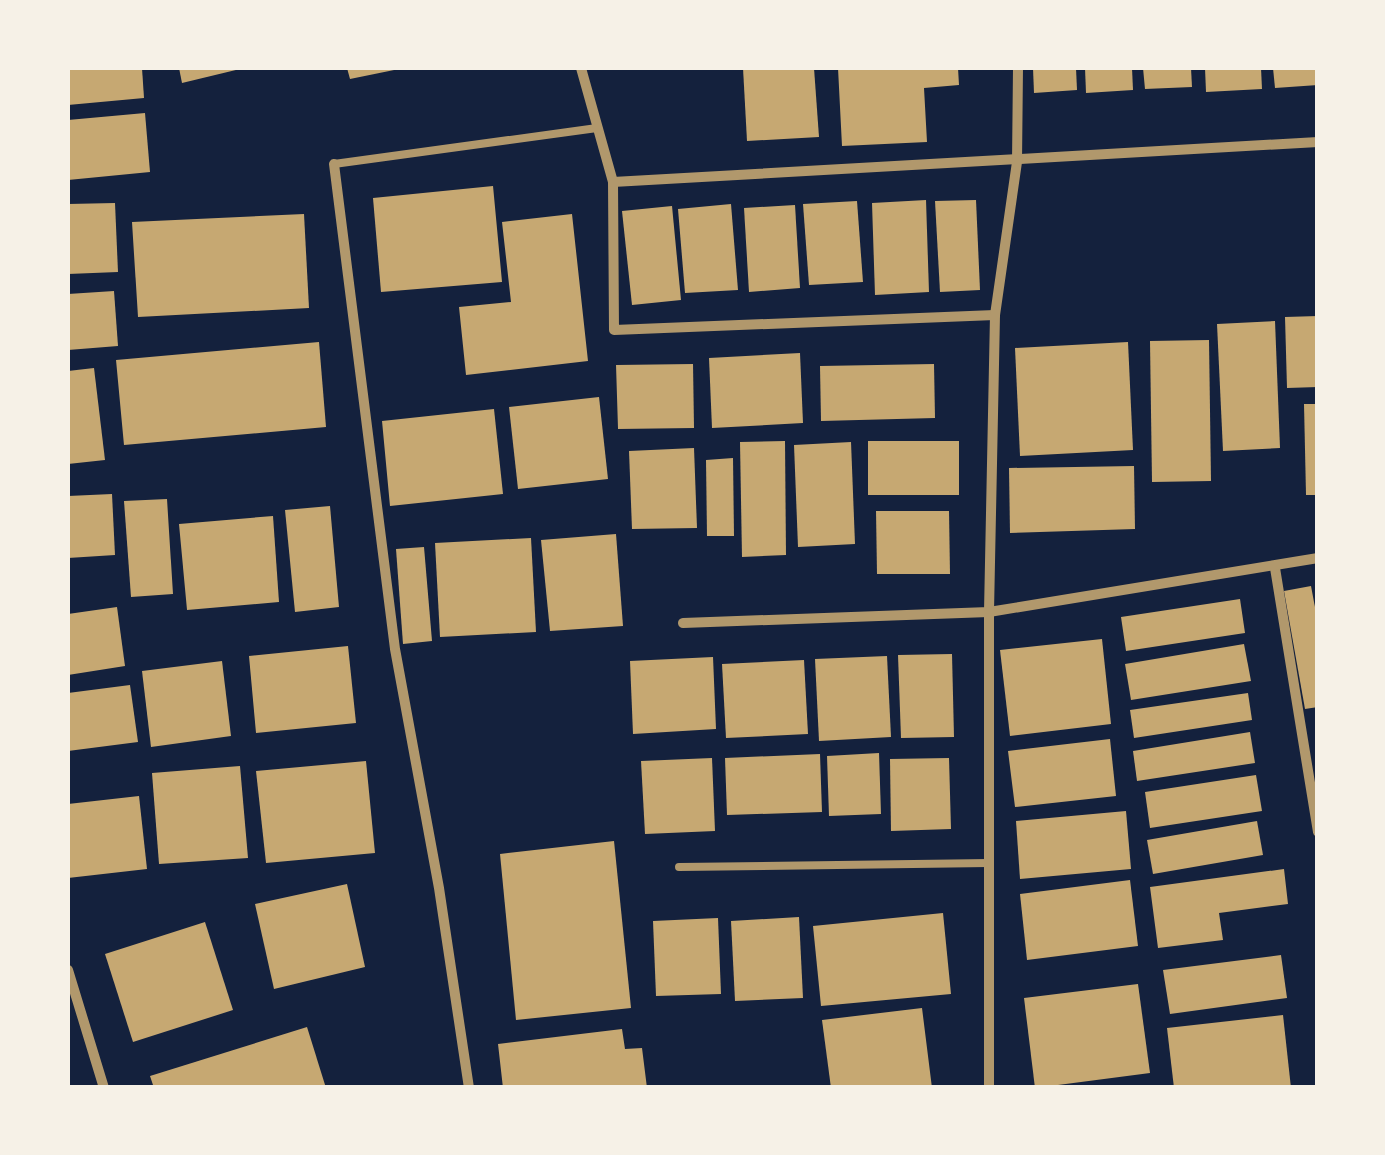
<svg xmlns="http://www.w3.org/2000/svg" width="1385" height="1155" viewBox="0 0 1385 1155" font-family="Spectral,serif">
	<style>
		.building { fill: #c6a872 }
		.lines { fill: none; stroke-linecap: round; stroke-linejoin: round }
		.service { stroke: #b1986c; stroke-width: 8 }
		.minor { stroke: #b1986c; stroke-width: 10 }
	</style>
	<rect width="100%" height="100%" fill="#14213d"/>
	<g class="building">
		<path d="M68,68H142L144,98L68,105Z"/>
		<path d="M179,68H240V69L182,83Z"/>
		<path d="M347,68H399V69L350,79Z"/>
		<path d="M743,68H814L819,137L747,141Z"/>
		<path d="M838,68H958L959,85L924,88L927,142L842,146Z"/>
		<path d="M1033,68H1076L1077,90L1034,93Z"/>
		<path d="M1085,68H1132L1133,90L1086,93Z"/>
		<path d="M1143,68H1191L1192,87L1145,89Z"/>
		<path d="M1205,68H1261L1262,89L1206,92Z"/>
		<path d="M1273,68H1318V85L1275,88Z"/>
		<path d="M145,113L150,172L68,180V120Z"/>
		<path d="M493,186L502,282L381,292L373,198Z"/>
		<path d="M926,200L929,292L875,295L872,203Z"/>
		<path d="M976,200L980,290L940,292L935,201Z"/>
		<path d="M857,201L863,282L809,285L803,204Z"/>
		<path d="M115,203L118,272L68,274V204Z"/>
		<path d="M731,204L738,290L685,293L678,209Z"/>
		<path d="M795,205L800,288L749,292L744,208Z"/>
		<path d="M672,206L681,300L632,305L622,211Z"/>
		<path d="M304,214L309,308L138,317L132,222Z"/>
		<path d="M572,214L588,361L466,375L459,307L511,302L502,222Z"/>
		<path d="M114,291L118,346L68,350V294Z"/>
		<path d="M1318,316V387L1287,388L1285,317Z"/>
		<path d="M1275,321L1280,448L1223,451L1217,324Z"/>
		<path d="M1209,340L1211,481L1152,482L1150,341Z"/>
		<path d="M319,342L326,427L124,445L116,360Z"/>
		<path d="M1128,342L1133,450L1020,456L1015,348Z"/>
		<path d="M800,353L803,423L712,428L709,358Z"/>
		<path d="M693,364L694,428L618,429L616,365Z"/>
		<path d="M934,364L935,418L821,421L820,366Z"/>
		<path d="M94,368L105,460L68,464V371Z"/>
		<path d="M599,397L608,479L518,489L509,407Z"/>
		<path d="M1304,404H1318V495H1306Z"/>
		<path d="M494,409L503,494L390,506L382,421Z"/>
		<path d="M785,441L786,555L742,557L740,442Z"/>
		<rect x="868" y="441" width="91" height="54"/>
		<path d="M851,442L855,544L798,547L794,445Z"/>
		<path d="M694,448L697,528L632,529L629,451Z"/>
		<path d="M733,458L734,536H707L706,460Z"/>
		<path d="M1134,466L1135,529L1010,533L1009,468Z"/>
		<path d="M112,494L115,555L68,558V496Z"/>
		<path d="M167,499L173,594L131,597L124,501Z"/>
		<path d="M330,506L339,607L295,612L285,510Z"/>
		<path d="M876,511H949L950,574H877Z"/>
		<path d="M273,516L279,602L187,610L179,524Z"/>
		<path d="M616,534L623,626L550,631L541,540Z"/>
		<path d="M531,538L536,632L440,637L435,543Z"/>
		<path d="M424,547L432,641L403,644L396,549Z"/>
		<path d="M1311,586L1318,623V707L1305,709L1284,591Z"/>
		<path d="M1240,599L1245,633L1126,651L1121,617Z"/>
		<path d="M117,607L125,666L68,675V614Z"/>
		<path d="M1102,639L1111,724L1010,736L1000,650Z"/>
		<path d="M1244,644L1251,681L1131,700L1125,664Z"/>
		<path d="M348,646L356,723L256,733L249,656Z"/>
		<path d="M952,654L954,737L901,738L898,655Z"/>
		<path d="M887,656L891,737L819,741L815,659Z"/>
		<path d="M713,657L716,729L633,734L630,661Z"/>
		<path d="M804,660L808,734L726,738L722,664Z"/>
		<path d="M222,661L231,736L151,747L142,671Z"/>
		<path d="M130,685L138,742L68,751V693Z"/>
		<path d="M1248,693L1252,720L1134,738L1130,710Z"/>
		<path d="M1250,732L1255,763L1137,781L1133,751Z"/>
		<path d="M1110,739L1116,796L1015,807L1008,751Z"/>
		<path d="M879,753L881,814L829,816L827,756Z"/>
		<path d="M820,754L822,812L727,815L725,758Z"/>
		<path d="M712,758L715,831L645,834L641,761Z"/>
		<path d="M949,758L951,829L891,831L890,759Z"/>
		<path d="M366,761L375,853L266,863L256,771Z"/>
		<path d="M240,766L248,858L159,864L152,773Z"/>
		<path d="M1256,775L1262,811L1150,828L1145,792Z"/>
		<path d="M139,796L147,869L68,878V804Z"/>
		<path d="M1126,811L1131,869L1020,879L1016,821Z"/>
		<path d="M1257,821L1263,855L1153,874L1147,840Z"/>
		<path d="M614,841L631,1008L516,1020L500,854Z"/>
		<path d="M1284,869L1288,904L1219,913L1223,940L1158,948L1150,887Z"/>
		<path d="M1130,880L1138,946L1027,960L1020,894Z"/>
		<path d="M347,884L365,967L274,989L255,904Z"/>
		<path d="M943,913L951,994L821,1006L813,926Z"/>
		<path d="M799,917L803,998L735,1001L731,921Z"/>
		<path d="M718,918L721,994L656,996L653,921Z"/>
		<path d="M205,922L233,1010L133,1042L105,954Z"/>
		<path d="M1281,955L1287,998L1170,1014L1163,970Z"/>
		<path d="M1138,984L1150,1073L1035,1088L1024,998Z"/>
		<path d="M922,1008L932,1088H831L822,1020Z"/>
		<path d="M1283,1015L1291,1088H1174L1167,1028Z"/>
		<path d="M307,1027L326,1088H154L150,1076Z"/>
		<path d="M622,1029L625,1049L642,1048L647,1088H503L498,1044Z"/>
	</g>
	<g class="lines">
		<g class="service">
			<path d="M334,164L597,128"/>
			<path d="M679,867L989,863"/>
		</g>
		<g class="minor">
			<path d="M581,68L613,182L614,330L995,315"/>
			<path d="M334,164L395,649L439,888L469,1088"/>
			<path d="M613,182L1318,142"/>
			<path d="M1275,568L1318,832"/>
			<path d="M683,623L989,612L1318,558"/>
			<path d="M68,970L104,1088"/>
			<path d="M989,1088V612L995,315L1017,162L1018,68"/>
		</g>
	</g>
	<rect width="1385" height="1155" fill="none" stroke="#f6f1e7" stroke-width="140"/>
</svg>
